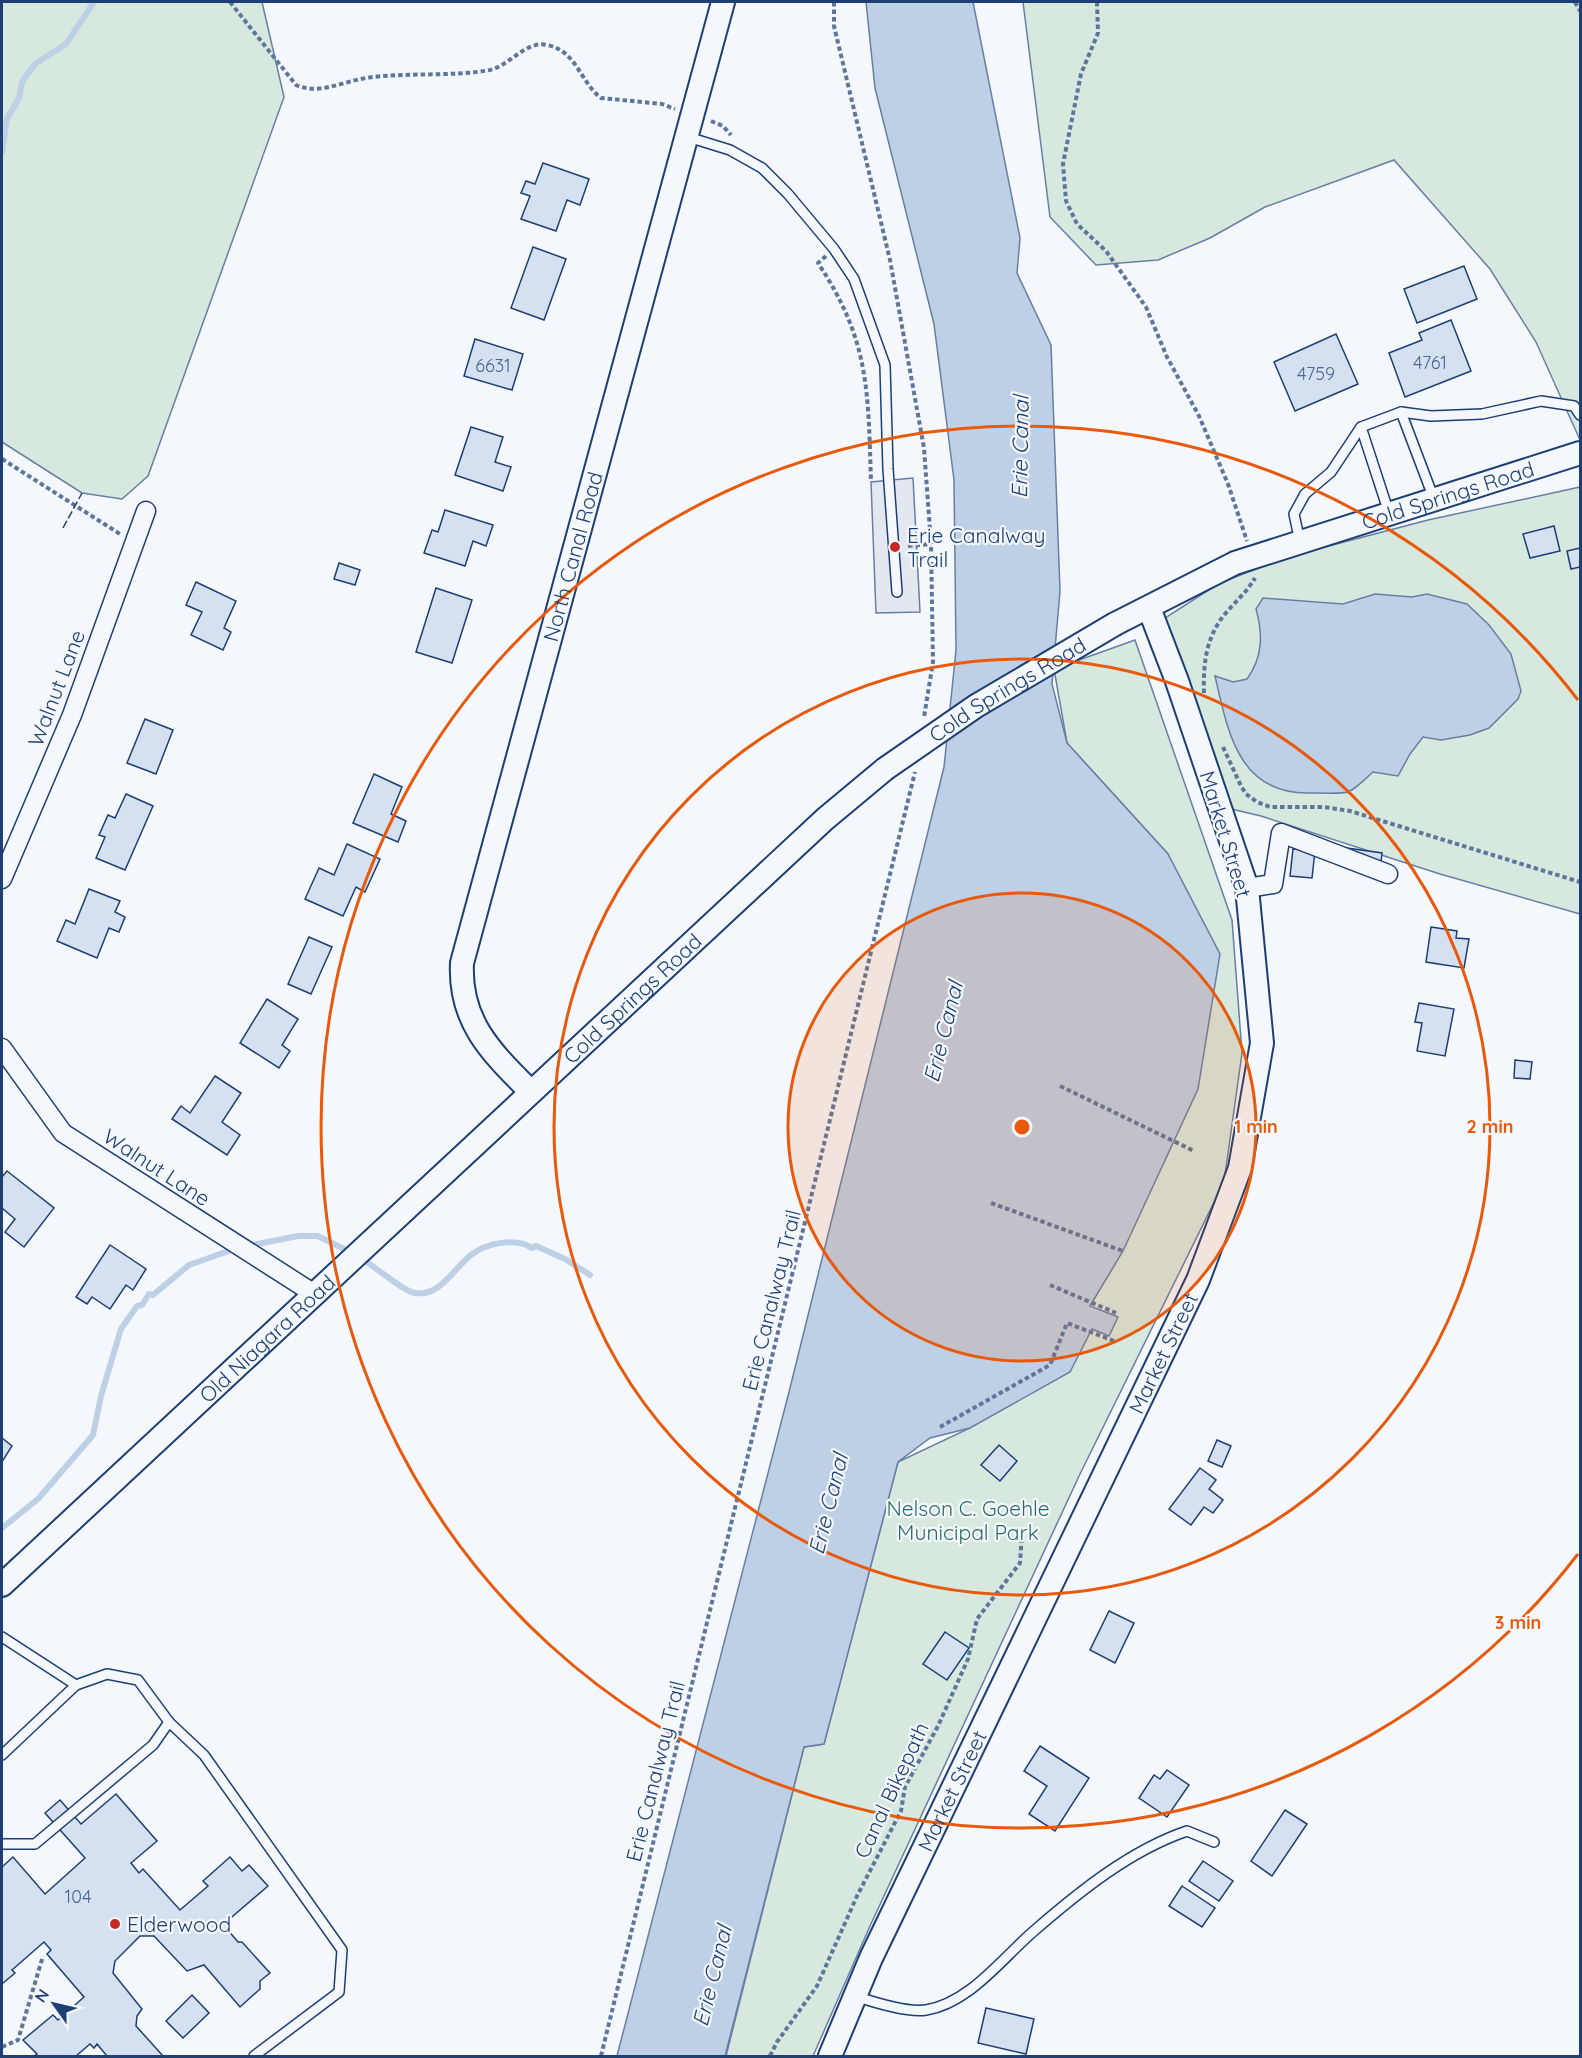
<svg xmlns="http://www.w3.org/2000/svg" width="1582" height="2058" viewBox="0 0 1582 2058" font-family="Quicksand,sans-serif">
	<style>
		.green { fill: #d7e8df; stroke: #687fa3; stroke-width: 1.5 }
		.parking { fill: #e3e8f0; stroke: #687fa3; stroke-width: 1.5 }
		.water { fill: #bed0e5; stroke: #687fa3; stroke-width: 1.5 }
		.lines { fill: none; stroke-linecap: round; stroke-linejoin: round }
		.stream { stroke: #bed0e5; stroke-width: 6 }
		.building { fill: #d5e0f0; stroke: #1d3f73; stroke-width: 1.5 }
		.service-casing { stroke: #1d3f73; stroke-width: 12 }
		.minor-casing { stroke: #1d3f73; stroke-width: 21 }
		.tertiary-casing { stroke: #1d3f73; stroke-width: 26 }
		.path { stroke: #5e769c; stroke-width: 4; stroke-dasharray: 4.5 3; stroke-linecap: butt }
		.service { stroke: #f4f7fb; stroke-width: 9 }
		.minor { stroke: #f4f7fb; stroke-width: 18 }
		.tertiary { stroke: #f4f7fb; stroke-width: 22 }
		.tertiary-bridge-casing { stroke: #1d3f73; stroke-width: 26; stroke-linecap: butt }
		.tertiary-bridge { stroke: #f4f7fb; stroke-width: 22 }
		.fence { stroke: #1d3f73; stroke-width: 1.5; stroke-dasharray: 8 3; stroke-linecap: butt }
		.ring { fill: none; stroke: #e8590c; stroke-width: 3 }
		.poi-dot { fill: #c62828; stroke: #f4f7fb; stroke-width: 2 }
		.labels { text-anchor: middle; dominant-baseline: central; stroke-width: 4.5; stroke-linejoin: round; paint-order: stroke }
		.number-label { font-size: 18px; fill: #4b6792 }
		.street-label { font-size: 21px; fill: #1d3f73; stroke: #f4f7fb }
		.poi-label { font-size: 21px; fill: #1d3f73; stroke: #f4f7fb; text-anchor: start }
		.park-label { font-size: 21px; fill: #2c6c60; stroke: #f4f7fb }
		.water-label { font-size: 22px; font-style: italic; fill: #1d3f73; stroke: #f4f7fb }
		.centre { fill: #e8590c; stroke: #f4f7fb; stroke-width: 3 }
		.ring-label { font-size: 18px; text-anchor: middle; font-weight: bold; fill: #e8590c; stroke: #f4f7fb; stroke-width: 4.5; stroke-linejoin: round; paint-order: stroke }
	</style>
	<rect width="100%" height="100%" fill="#f4f7fb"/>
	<g class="green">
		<path d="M2,2H262L284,97L148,476L122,499L82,493L2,442Z"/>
		<path d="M1023,2H1580V440L1536,342L1490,269L1394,160L1265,207L1210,238L1158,260L1096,265L1050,217Z"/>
		<path d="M1580,487V914L1440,874L1261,816L1219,806L1165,618L1218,584L1283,558L1428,520Z"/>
		<path d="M1135,640L1232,920L1242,1053L1224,1182L1080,1474L870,1926L813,2056H726L804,1747L824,1744L898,1462L970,1428L1168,854L1067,743L1054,669Z"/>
	</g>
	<path class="parking" d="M913,478L920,612L876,613L871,482Z"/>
	<g class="water">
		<path d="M866,2H973L1020,238L1017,273L1051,345L1060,591L1052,684L1067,743L1168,854L1220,954L1198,1089L1123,1251L1090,1306L1118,1317L1109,1336L1092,1329L1070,1372L970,1428L930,1438L898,1462L824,1744L804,1747L725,2056H617L789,1392L944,767L956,650L954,480L934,324L875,88Z"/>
		<path d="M1375,594L1412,597L1427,594L1467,604L1489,625L1511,654L1521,691L1518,699L1489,728L1470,735L1441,740L1423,737L1410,754L1398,776L1373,772C1366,778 1357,788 1348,792C1343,794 1319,793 1312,793C1239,796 1228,733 1215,676L1233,682L1247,679C1263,657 1263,634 1256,609L1263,598L1343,604Z"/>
	</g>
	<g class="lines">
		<g class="stream">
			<path d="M2,152L7,119L19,98L22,82L35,64L66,44L94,2"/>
			<path d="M247,1246L298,1236H318L352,1253"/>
			<path d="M361,1258C373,1265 404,1292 415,1293C440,1297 454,1268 471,1255C486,1243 516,1237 532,1248L536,1246L565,1259L590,1275"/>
			<path d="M2,1528L38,1499L93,1435L101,1396L121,1329L137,1306L142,1305L149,1294L153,1295L189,1265L237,1248"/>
		</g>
	</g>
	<g class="building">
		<path d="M543,163L589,179L580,205L567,200L556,231L521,219L530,196L521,193L526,181L535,184Z"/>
		<path d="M533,247L566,259L544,320L511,308Z"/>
		<path d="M1464,266L1477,299L1417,323L1404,289Z"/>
		<path d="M1451,320L1471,371L1405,397L1389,353L1422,340L1419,333Z"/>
		<path d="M1336,334L1358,384L1295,411L1274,362Z"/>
		<path d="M475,339L523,354L512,390L464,376Z"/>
		<path d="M471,427L503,437L495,462L511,467L503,491L455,475Z"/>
		<path d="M445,510L493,525L486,546L473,541L465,566L424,553L432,530L438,532Z"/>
		<path d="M1554,526L1560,551L1530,558L1523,534Z"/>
		<path d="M1580,548V567L1571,569L1567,551Z"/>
		<path d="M339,563L360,570L355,585L334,579Z"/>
		<path d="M196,582L236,601L224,628L231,632L223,650L191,635L202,612L186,605Z"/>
		<path d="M436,588L472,600L452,663L416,652Z"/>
		<path d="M145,719L173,730L156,774L127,763Z"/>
		<path d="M374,774L402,787L391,814L406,821L398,842L353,823Z"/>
		<path d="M126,794L153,806L125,870L96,858L105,837L99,835L108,815L115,818Z"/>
		<path d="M347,844L380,859L365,892L356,887L343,916L305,899L319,868L334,875Z"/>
		<path d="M1347,848L1382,853L1380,871L1345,866Z"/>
		<path d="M1293,849L1315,851L1312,878L1290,876Z"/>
		<path d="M89,889L120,901L115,912L125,917L119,932L109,928L97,958L57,941L66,920L75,924Z"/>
		<path d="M1431,927L1457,931L1456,938L1469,939L1464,968L1426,962Z"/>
		<path d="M309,937L332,947L311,994L288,984Z"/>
		<path d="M267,999L298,1019L282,1045L290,1051L279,1068L240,1043Z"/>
		<path d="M1419,1003L1454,1009L1445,1056L1417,1051L1422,1023L1415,1022Z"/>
		<path d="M1515,1060L1532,1062L1530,1079L1514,1078Z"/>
		<path d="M215,1076L241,1093L222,1122L240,1135L227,1155L172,1119L181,1106L190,1113Z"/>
		<path d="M7,1171L54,1208L24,1247L5,1232L15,1219L2,1208V1177Z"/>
		<path d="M110,1245L146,1269L133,1290L126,1285L110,1309L92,1297L87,1304L76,1297Z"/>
		<path d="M2,1438L12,1446L2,1462Z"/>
		<path d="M1217,1440L1231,1446L1222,1467L1208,1461Z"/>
		<path d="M999,1445L1017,1461L1000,1481L981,1465Z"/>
		<path d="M1200,1468L1216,1480L1209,1489L1223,1500L1213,1513L1204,1507L1191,1525L1169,1509Z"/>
		<path d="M1109,1611L1134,1623L1115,1663L1090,1650Z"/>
		<path d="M945,1632L969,1648L947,1680L923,1664Z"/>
		<path d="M1040,1746L1089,1778L1055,1831L1029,1814L1047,1786L1024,1771Z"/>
		<path d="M1167,1770L1189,1785L1167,1817L1139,1798L1154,1775L1160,1779Z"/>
		<path d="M116,1794L157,1841L131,1863L139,1873L143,1869L180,1910L208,1886L203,1881L230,1857L242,1871L249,1865L268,1886L226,1922L230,1926L227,1929L238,1942H242L270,1973L260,1981V1989L240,2007L204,1965L187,1971L154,1936H140L115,1961L113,1973L142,2009L137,2016L136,2026L163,2056H107L97,2044L94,2048L90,2044L76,2056H34L37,2054L23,2040L53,2015L58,2020L84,1997L47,1954L51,1950L44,1942L12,1970L15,1973L2,1984V1867L13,1857L45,1894L85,1858L45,1813L60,1800L81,1824Z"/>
		<path d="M1285,1810L1307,1824L1272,1876L1251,1861Z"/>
		<path d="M1203,1861L1233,1881L1219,1901L1189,1881Z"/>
		<path d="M1182,1886L1215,1908L1202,1927L1169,1906Z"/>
		<path d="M192,1995L209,2013L183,2038L166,2021Z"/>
		<path d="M986,2008L1034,2019L1026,2054L978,2043Z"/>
	</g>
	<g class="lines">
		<g class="service-casing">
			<g id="service">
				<path d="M688,137L730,150L762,168L788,194L834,249L854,279L885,365L888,469L897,592"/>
				<path d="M1401,412L1434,499"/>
				<path d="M1361,427L1389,513"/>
				<path d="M1300,542L1294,514L1305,494L1331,472L1361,427L1401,412L1431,416L1482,414L1541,401L1574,406L1580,415"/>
				<path d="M2,1637L76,1685"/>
				<path d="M2,1755L76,1685L107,1674L138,1680L169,1722"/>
				<path d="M2,1844H35L153,1745L169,1722L204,1755L342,1950L339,1992L254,2056"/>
				<path d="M855,1996C873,2002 908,2013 926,2010C970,2003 1003,1957 1035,1930C1080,1891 1131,1850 1187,1831L1214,1842"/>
			</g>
		</g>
		<g class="minor-casing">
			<g id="minor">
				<path d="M2,879L72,715L146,511"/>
				<path d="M1247,888L1273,884L1281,833L1388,874"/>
				<path d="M2,1048L63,1133L316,1295"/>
			</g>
		</g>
		<g class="tertiary-casing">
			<g id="tertiary">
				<path id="s1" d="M1115,624L1235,563L1580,453"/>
				<path id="s2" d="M531,1092C492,1053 459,1022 462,963L723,2"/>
				<path id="s3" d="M2,1585L825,819L885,769"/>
				<path id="s4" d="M830,2056L871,1958L1198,1280L1240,1168L1262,1043L1247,888L1177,681L1149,608"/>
			</g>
		</g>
		<g class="path">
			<path d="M230,2L296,85C319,95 341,82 366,78C406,72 453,77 490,70C509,66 526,40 547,45C577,51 580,82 601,98L662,104L675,109"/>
			<path d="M834,2V26L890,260L924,448L931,544L933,662L924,717"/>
			<path d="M1097,2L1098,33L1081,74L1063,164L1066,201L1077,224L1106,251L1146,307L1167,357L1199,416L1228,484L1247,541"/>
			<path d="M1575,2L1580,11"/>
			<path d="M711,121L723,126L731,135"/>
			<path d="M826,256L818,263C870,341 868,392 871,482"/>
			<path d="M2,459L120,534"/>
			<path d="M908,546L931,544"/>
			<path d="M1204,693C1203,664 1206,637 1225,614C1235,602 1247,592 1255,578"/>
			<path d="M1223,747L1241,786L1246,794L1257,802L1270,807H1324L1350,811L1580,882"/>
			<path d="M1060,1086L1194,1151"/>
			<path d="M991,1203L1123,1251"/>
			<path d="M1050,1285L1116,1313"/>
			<path d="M940,1427L1050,1365L1067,1323L1114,1341"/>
			<path d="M2,2047L18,2040L43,1956"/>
			<path d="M601,2056L915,772"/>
			<path d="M770,2056L777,2042L817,1986L857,1896L901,1811L905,1787L938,1726L968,1659L977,1619L1020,1563L1022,1533"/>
		</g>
		<use href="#service" class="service"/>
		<use href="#minor" class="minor"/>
		<use href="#tertiary" class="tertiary"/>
		<g class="tertiary-bridge-casing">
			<g id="tertiary-bridge">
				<path id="s5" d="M885,769L976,706L1115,624"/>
			</g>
		</g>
		<use href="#tertiary-bridge" class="tertiary-bridge"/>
		<path class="fence" d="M63,528L82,493"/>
	</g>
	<circle cx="1022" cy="1127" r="234" fill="#e8590c" fill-opacity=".12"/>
	<g class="ring">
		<circle cx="1022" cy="1127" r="234"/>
		<circle cx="1022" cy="1127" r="468"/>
		<path d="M1578 1554A701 701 0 1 1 1578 700"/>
	</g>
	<g class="poi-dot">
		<circle cx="895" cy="547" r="6"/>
		<circle cx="115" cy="1924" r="6"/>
	</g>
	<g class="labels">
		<g class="number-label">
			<text x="1430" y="362">4761</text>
			<text x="493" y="365">6631</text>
			<text x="1316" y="373">4759</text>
			<text x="78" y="1896">104</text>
		</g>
		<g class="street-label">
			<text stroke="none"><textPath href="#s1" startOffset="358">Cold Springs Road</textPath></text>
			<text stroke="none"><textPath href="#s2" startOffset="573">North Canal Road</textPath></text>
			<text transform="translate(56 688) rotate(-69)">Walnut Lane</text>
			<text stroke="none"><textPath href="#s5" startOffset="146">Cold Springs Road</textPath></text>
			<text transform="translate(1226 834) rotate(73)">Market Street</text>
			<text stroke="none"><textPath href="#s3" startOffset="861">Cold Springs Road</textPath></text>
			<text transform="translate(157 1167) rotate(33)">Walnut Lane</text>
			<text transform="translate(771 1300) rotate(-76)">Erie Canalway Trail</text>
			<text stroke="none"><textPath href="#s3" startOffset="362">Old Niagara Road</textPath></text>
			<text stroke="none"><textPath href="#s4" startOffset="778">Market Street</textPath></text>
			<text transform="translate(655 1771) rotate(-76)">Erie Canalway Trail</text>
			<text transform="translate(891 1790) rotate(-65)">Canal Bikepath</text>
			<text stroke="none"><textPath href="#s4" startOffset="292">Market Street</textPath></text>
		</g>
		<g class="poi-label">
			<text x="907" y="535">Erie Canalway<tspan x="907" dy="24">Trail</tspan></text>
			<text x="127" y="1924">Elderwood</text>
		</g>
		<g class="park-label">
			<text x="968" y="1508">Nelson C. Goehle<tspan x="968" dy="24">Municipal Park</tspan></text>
		</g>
		<g class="water-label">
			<text transform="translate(1020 447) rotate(-89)">Erie Canal</text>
			<text transform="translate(943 1032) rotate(-76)">Erie Canal</text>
			<text transform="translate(828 1504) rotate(-76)">Erie Canal</text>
			<text transform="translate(712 1976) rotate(-76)">Erie Canal</text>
		</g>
	</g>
	<circle cx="1022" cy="1127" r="9" class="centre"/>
	<g class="ring-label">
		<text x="1256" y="1133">1 min</text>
		<text x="1490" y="1133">2 min</text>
		<text x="1518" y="1629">3 min</text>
	</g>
	<rect width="1582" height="2058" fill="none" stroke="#1d3f73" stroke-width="6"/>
	<g transform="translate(54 2004) rotate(304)" stroke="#f4f7fb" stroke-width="4.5" paint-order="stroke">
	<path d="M0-4.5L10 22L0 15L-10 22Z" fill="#1d3f73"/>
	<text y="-9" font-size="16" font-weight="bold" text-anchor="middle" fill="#1d3f73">N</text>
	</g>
</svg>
